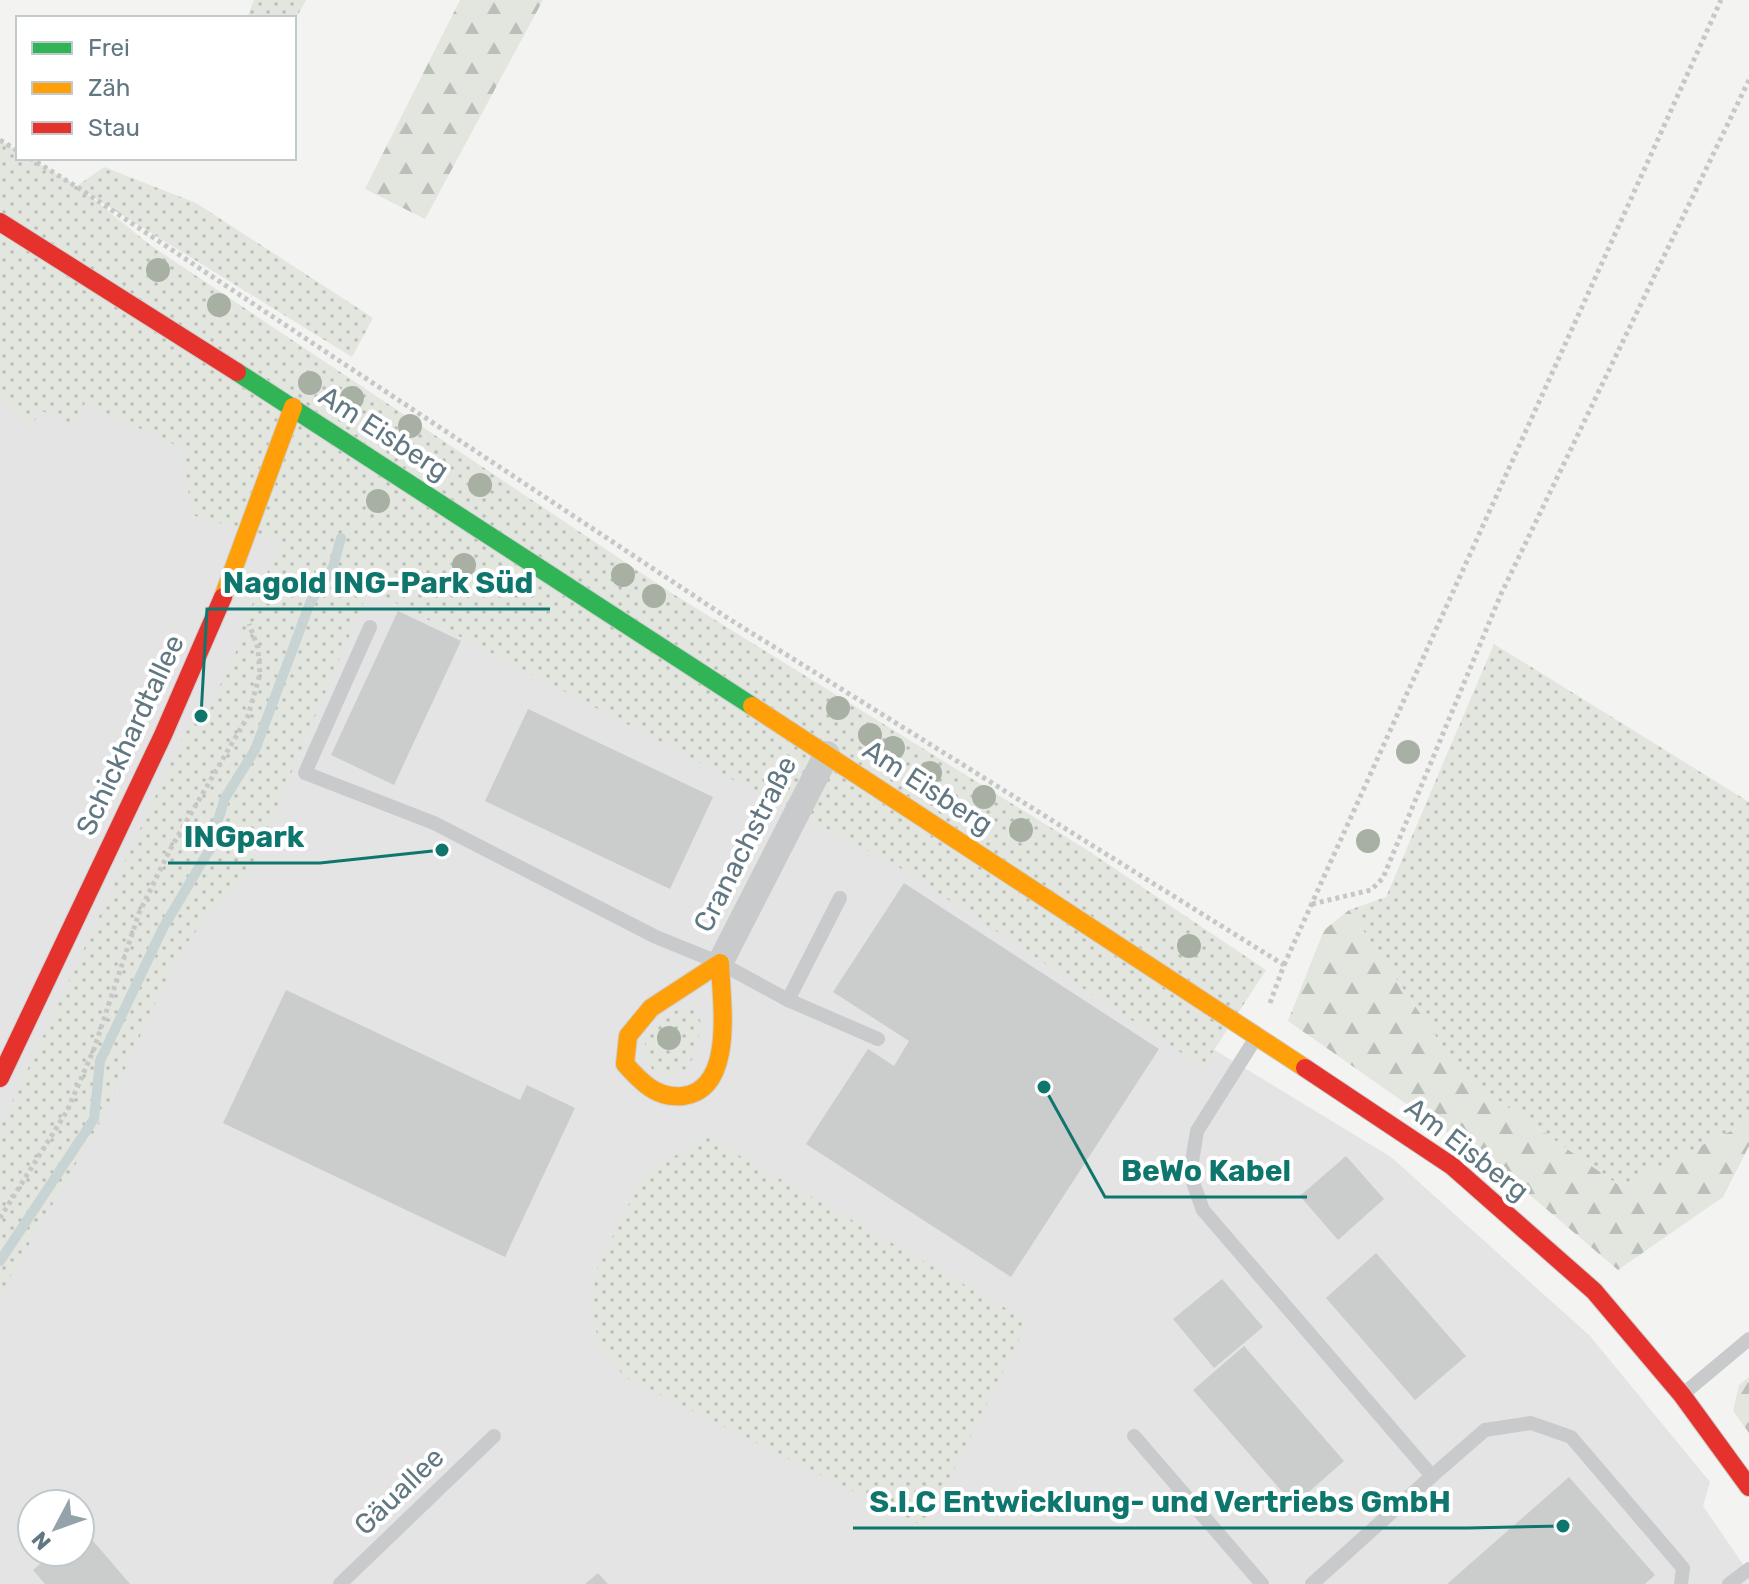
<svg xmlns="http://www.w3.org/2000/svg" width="1749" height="1584" viewBox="0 0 1749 1584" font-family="Rubik,sans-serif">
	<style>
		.built { fill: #e3e4e3; fill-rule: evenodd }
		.green { fill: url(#green-dots) }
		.forest { fill: url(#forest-firs) }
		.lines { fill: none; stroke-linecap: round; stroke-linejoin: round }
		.stream { stroke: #c8d3d4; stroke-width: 10 }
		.building { fill: #cbcdcd }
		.fast-casing { stroke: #ced0d0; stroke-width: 20 }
		.slow-casing { stroke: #ced0d0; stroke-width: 20 }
		.jam-casing { stroke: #ced0d0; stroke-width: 20 }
		.path { stroke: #c6c8c8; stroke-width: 5; stroke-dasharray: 4 4; stroke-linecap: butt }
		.lane { stroke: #c8cacb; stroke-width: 14 }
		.street { stroke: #c8cacb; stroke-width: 26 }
		.fast { stroke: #30b455; stroke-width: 18 }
		.slow { stroke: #ff9f0a; stroke-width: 18 }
		.jam { stroke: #e5322d; stroke-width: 18 }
		.tree { fill: #a7b0a2 }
		.labels { text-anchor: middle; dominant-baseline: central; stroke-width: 8; stroke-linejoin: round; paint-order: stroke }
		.street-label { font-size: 28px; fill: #617883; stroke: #fff }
		.leader { fill: none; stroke: #0f766e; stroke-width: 3 }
		.callout-dot { fill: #0f766e; stroke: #fff; stroke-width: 3 }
		.callout-label { font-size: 30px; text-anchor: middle; font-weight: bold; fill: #0f766e; stroke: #fff; stroke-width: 8; stroke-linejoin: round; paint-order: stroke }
	</style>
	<defs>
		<pattern id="green-dots" width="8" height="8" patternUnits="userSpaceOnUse" patternTransform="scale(2)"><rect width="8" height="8" fill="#e3e6df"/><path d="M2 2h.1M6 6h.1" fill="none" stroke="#bbbfba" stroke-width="1.8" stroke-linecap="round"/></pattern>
		<pattern id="forest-firs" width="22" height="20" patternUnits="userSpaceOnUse" patternTransform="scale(2)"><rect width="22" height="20" fill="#e3e6df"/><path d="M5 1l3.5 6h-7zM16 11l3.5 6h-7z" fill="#bbbfba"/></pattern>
	</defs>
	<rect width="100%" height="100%" fill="#f3f3f1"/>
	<path class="built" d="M0,259L378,542L1391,1157L1590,1336L1710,1482L1703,1506L1749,1573V1584H0ZM32,1504H80V1552H32Z"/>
	<g class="green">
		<path d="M254,0H306L294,22V18H247Z"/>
		<path d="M0,140L18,151V158H30L77,186L104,167L196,203L358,308L373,318L352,357L85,192L150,245L670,592L1084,848L1266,970L1203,1067L894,864L369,589L246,880L216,905L177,956L101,1121L0,1294V1128L192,718L203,722L239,645L238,635L282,541L192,515L182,448L85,403L73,424L40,410L31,428L0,397Z"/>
		<path d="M1494,644L1749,802V1122L1620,1186L1463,1076L1349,910L1386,897Z"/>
		<path d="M679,1008L693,1010L702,1023L693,1058L682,1073L665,1075L653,1071L644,1053L646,1036Z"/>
		<path d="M707,1137L1028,1321L925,1527L625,1377L601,1348L590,1308L598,1266L644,1174Z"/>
	</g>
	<g class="forest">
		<path d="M460,0H543L425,219L365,189Z"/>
		<path d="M1349,910L1463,1076L1620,1186L1749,1122V1146L1723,1197L1618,1270L1498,1168L1288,1021L1324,930Z"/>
		<path d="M1749,1377V1433L1733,1411L1739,1385Z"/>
	</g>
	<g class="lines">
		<path class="stream" d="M0,1261L94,1119L100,1061L163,928L208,852L225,798L255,750L310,603L333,567L341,538"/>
	</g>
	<g class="building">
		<path d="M398,611L461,641L394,785L331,755Z"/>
		<path d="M528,709L713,797L670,889L485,801Z"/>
		<path d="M904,883L1159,1049L1011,1277L806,1144L868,1049L894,1066L909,1041L833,992Z"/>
		<path d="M286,990L520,1100L527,1085L575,1108L505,1257L223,1123Z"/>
		<path d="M1346,1156L1384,1199L1338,1240L1300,1196Z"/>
		<path d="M1376,1253L1466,1356L1415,1400L1326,1298Z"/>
		<path d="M1222,1279L1263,1327L1214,1368L1173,1319Z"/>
		<path d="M1244,1346L1344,1461L1294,1505L1193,1390Z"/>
		<path d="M1569,1477L1655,1575L1645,1584H1447Z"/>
		<path d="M82,1528L130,1584H45L33,1570L54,1552H80Z"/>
		<path d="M598,1573L608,1584H585Z"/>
	</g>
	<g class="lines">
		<g class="fast-casing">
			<path id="fast" d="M237,372L752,706"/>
		</g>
		<g class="slow-casing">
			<g id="slow">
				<path d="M223,597L293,407"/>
				<path d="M752,706L1305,1068"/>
				<path d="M720,963C721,1001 736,1089 683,1096C657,1099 641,1082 625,1064L628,1036L651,1008Z"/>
			</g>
		</g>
		<g class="jam-casing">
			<g id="jam">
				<path d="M0,222L237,372"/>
				<path d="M1305,1068L1452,1166L1594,1291L1682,1395L1749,1487"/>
				<path d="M0,1078L163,735L223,597"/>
			</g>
		</g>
		<g class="path">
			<path d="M0,140L18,151"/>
			<path d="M30,158L77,187L726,617L1284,965L1270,1003"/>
			<path d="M1312,904L1371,890L1383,878L1501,594L1749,80"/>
			<path d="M1284,965L1721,0"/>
			<path d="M0,1218L67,1111L94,1049L139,913L172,846L248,716L260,674L258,648L249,624"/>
		</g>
		<g class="lane">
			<path d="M370,627L305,773L434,823L656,937L720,963L788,1000L878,1039"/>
			<path d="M788,1000L840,898"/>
			<path d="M1257,1036L1197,1131L1190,1174L1203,1210L1432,1476L1485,1430L1531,1423L1571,1437L1683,1568L1681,1584"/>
			<path d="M1682,1395L1749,1339"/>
			<path d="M1134,1436L1262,1584"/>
			<path d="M340,1584L494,1436"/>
			<path d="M1312,1584L1432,1476"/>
			<path d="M1729,1584L1749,1569"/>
		</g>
		<path class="street" d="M720,963L827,754"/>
		<use href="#fast" class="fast"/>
		<use href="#slow" class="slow"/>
		<use href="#jam" class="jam"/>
	</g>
	<g class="tree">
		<circle cx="158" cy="270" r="12"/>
		<circle cx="219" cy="305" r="12"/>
		<circle cx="310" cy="383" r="12"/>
		<circle cx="352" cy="398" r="12"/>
		<circle cx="410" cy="426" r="12"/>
		<circle cx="480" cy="485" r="12"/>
		<circle cx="378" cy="501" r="12"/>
		<circle cx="464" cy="565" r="12"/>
		<circle cx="623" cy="575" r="12"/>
		<circle cx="654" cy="596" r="12"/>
		<circle cx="838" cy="708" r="12"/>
		<circle cx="870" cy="735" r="12"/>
		<circle cx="893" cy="748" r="12"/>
		<circle cx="1408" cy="752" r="12"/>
		<circle cx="930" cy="773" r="12"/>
		<circle cx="984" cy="797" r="12"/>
		<circle cx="1021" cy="830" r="12"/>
		<circle cx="1368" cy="841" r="12"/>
		<circle cx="1189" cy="946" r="12"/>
		<circle cx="669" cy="1038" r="12"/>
	</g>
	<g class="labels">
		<g class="street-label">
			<text transform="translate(384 433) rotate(33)">Am Eisberg</text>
			<text transform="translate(130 735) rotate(-65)">Schickhardtallee</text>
			<text transform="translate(928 787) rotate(33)">Am Eisberg</text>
			<text transform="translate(745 844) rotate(-63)">Cranachstraße</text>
			<text transform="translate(1467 1149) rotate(38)">Am Eisberg</text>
			<text transform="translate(399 1491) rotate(-44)">Gäuallee</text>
		</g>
	</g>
	<path class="leader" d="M201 716L207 609H550M442 850L320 863H168M1044 1087L1105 1197H1307M1563 1526L1468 1528H853"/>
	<g class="callout-dot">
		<circle cx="201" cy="716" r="8"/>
		<circle cx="442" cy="850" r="8"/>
		<circle cx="1044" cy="1087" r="8"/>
		<circle cx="1563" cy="1526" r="8"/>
	</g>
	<g class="callout-label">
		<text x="378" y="593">Nagold ING-Park Süd</text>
		<text x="244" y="847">INGpark</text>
		<text x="1206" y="1181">BeWo Kabel</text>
		<text x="1160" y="1512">S.I.C Entwicklung- und Vertriebs GmbH</text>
	</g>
	<rect x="16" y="16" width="280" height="144" fill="#ffffff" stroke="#c0c9cd" stroke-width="2"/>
	<rect x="32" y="42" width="40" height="12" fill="#30b455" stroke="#c0c9cd" stroke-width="2"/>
	<text x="88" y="56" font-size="24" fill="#617883">Frei</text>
	<rect x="32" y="82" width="40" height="12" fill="#ff9f0a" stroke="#c0c9cd" stroke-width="2"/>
	<text x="88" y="96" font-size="24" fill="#617883">Zäh</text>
	<rect x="32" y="122" width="40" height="12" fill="#e5322d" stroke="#c0c9cd" stroke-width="2"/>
	<text x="88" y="136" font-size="24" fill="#617883">Stau</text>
	<g transform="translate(56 1528) rotate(229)"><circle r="38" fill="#ffffff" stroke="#c0c9cd" stroke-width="2"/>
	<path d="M0-6L14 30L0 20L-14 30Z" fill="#94a3aa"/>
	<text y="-12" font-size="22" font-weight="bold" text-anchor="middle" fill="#617883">N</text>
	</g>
</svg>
